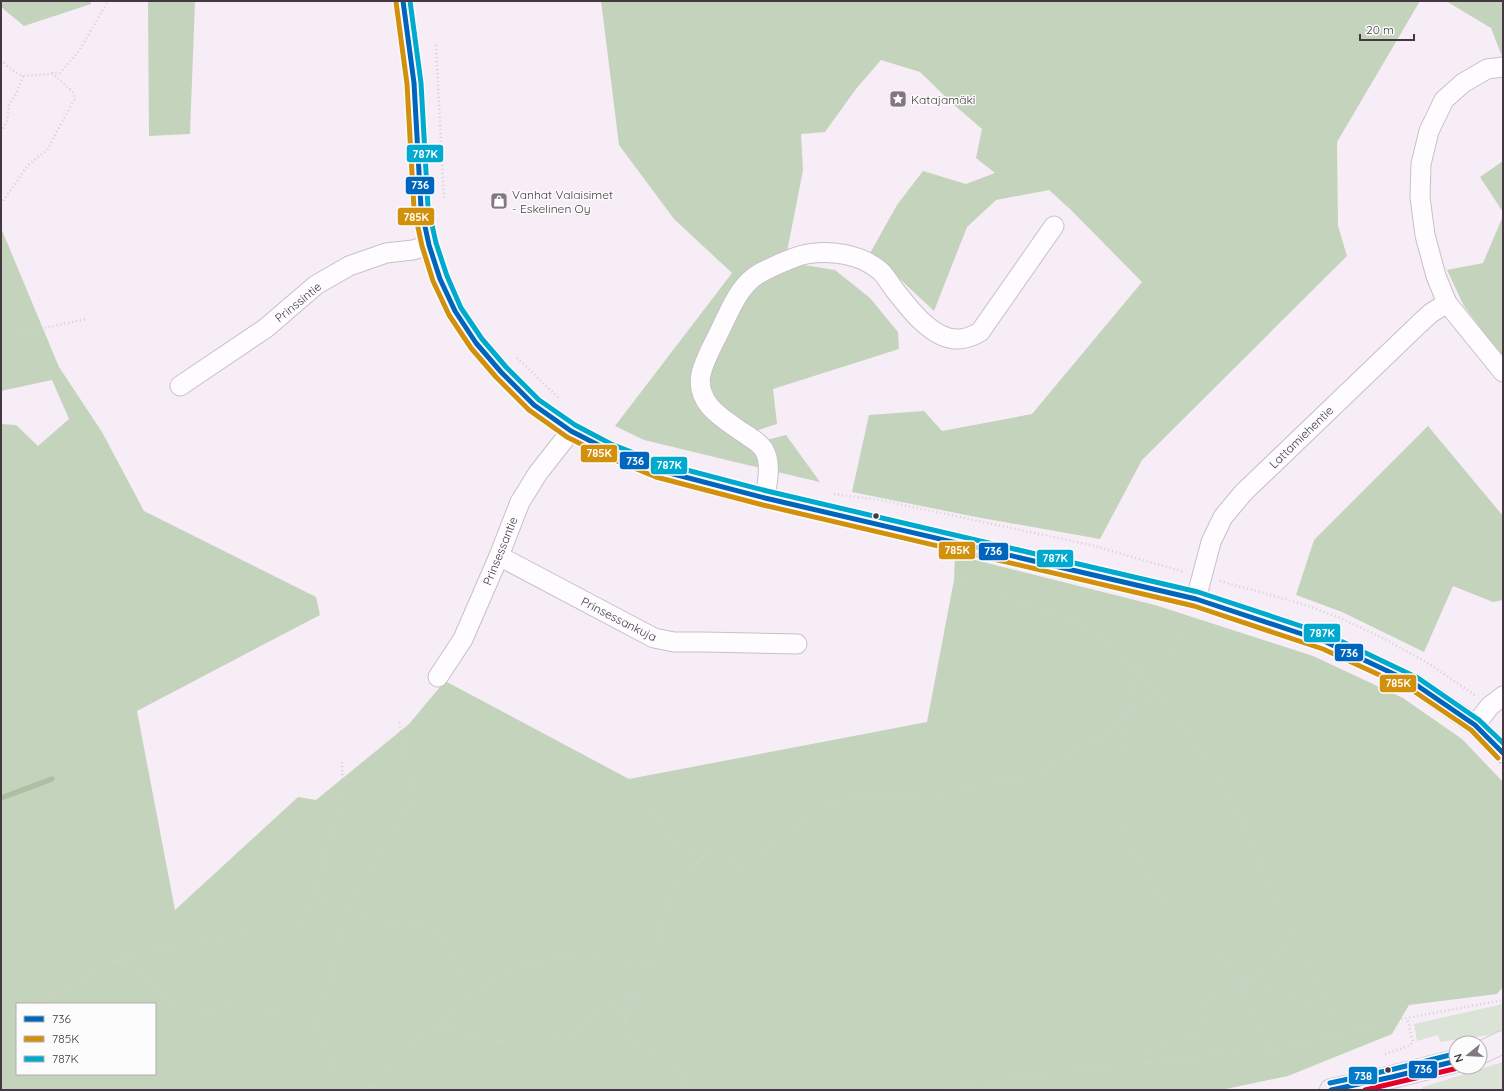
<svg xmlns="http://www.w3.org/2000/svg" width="1504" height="1091" viewBox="0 0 1504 1091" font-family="Quicksand,sans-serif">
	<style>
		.green { fill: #dae3d5 }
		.forest { fill: #c4d3bc; fill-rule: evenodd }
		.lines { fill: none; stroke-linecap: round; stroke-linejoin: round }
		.stream { stroke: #abc0a1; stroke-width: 5.5 }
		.minor-casing { stroke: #c9bfc8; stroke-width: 21 }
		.major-casing { stroke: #cfc9cf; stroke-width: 24 }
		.path { stroke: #d4d0d3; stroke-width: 2.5; stroke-dasharray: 1 3; stroke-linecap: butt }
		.minor { stroke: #fefcfe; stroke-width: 19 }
		.major { stroke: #f6eef5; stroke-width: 22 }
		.bus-1-casing { stroke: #fcfcfc; stroke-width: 8 }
		.bus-2-casing { stroke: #fcfcfc; stroke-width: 8 }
		.bus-3-casing { stroke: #fcfcfc; stroke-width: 8 }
		.bus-4-casing { stroke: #fcfcfc; stroke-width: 8 }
		.bus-5-casing { stroke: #fcfcfc; stroke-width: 8 }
		.bus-1 { stroke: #0065bd; stroke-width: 5 }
		.bus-2 { stroke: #d3900d; stroke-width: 5 }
		.bus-3 { stroke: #00a9ce; stroke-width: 5 }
		.bus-4 { stroke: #e4002b; stroke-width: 5 }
		.bus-5 { stroke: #007ac9; stroke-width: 5 }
		.bus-dot { fill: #443843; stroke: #fcfcfc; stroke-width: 1.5 }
		.labels { text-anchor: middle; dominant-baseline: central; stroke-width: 3; stroke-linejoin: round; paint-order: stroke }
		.poi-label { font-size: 12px; fill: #443843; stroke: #fcfcfc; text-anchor: start }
		.street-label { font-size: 12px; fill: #443843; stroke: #fcfcfc }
		.line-badge { stroke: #fcfcfc; stroke-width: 1.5 }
		.badge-label { font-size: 11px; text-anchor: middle; font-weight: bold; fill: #fff }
	</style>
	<rect width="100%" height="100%" fill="#f7edf6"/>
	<g class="green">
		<path d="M1503,1004V1033L1440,1042L1438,1035L1417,1041L1414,1024Z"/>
		<path d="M1503,1062V1089L1498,1090H1422L1423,1087Z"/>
	</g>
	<g class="forest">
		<path d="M1,1H91V4L24,26L1,7Z"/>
		<path d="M148,1H195L190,134L149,136Z"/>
		<path d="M601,1H1420L1337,142L1338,226L1347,256L1142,460L1100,539L976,517L852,492L869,415L924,411L942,431L1032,414L1142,282L1071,210L1049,190L996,200L967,227L934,311L886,266L869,255L897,205L923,171L966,184L995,173L976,158L982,129L953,104L920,72L881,60L856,89L825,132L801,134L803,170L787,252L740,281L695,367L696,403L761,452L760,468L644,440L615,426L732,273L674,219L619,145Z"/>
		<path d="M1446,1H1503V59L1491,28Z"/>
		<path d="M1503,161V212L1480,177Z"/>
		<path d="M1503,216V358L1464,306L1447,270L1483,263Z"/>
		<path d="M1,228L59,367L102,432L144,511L316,597L320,615L137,711L175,910L298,797L316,800L409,724L445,681L629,779L927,722L954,580L955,555L1155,605L1313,656L1403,698L1462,739L1503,782V987L1497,994L1409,1005L1392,1034L1288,1076L1221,1090H1V424L16,425L38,446L69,419L52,380L1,391ZM17,1004H155V1074H17Z"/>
		<path d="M791,263L835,270L870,298L898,332L899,349L773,389L777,424L752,432L709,399L705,373L745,290Z"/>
		<path d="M1428,426L1503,516V600L1493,602L1453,586L1424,652L1342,612L1296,595L1314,540Z"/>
		<path d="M786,435L820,482L773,471L763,441Z"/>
	</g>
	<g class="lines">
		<path class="stream" d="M1,798L52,779"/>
		<g class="minor-casing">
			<g id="minor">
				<path d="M403,1L414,83L421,208L429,245L440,279L455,311L476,343L501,372L534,405L571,431L608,450L658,470L765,498L1196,599L1281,627L1326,642L1415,684L1475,725L1503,753"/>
				<path d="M1503,67L1487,69L1463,83L1444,100L1429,131L1421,164L1420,197L1425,235L1436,276L1447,303L1503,372"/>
				<path d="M180,386L266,328L316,285L349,266L386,253L413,250L429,245"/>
				<path d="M765,498C767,484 772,463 764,450C761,444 754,440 748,436C727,421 695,406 701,374C705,357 716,340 723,324C733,304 741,283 762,272C776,265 792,257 807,254C831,250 860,254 879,270C885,274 889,283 894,289C908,307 932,340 958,339C966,339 973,336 980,332L1054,226"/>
				<path d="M499,556L654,638L674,642H703L797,644"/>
				<path d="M1196,599L1211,542L1223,517L1243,493L1419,324L1431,313L1447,303"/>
				<path d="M438,677L463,639L499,556L520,502L538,473L571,431"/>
				<path d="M1475,725L1490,706L1503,696"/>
			</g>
		</g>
		<g class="major-casing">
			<g id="major">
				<path d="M1480,1053L1503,1042"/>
				<path d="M1331,1090L1392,1077L1456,1061"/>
			</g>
		</g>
		<g class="path">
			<path d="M1495,1L1503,11"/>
			<path d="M436,45L444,200"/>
			<path d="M1,60L12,70L23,76L60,73L79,51L108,1"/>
			<path d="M1,132L7,121L9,105L15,96L23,76"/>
			<path d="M1,204L28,165L47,150L74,100V94L72,91L52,73"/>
			<path d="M1,328L36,330L86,319"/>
			<path d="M517,358L559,398"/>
			<path d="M834,494L880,500L1091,545L1184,572"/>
			<path d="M956,579L990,590L1012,599L1087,627L1110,644L1143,677L1178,719L1216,774L1237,809L1270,887L1333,1010L1340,1019"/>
			<path d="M1220,581L1306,605L1340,618L1383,638L1431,665L1476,696"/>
			<path d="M1138,672L1155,664L1173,651L1188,616"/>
			<path d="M1137,673L1129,710L1126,732L1119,768V793L1121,823L1126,835L1152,884L1170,910L1210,950L1248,979L1290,997L1332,1010"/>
			<path d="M649,804L675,845L744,866L822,808L850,797L894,794L929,800L991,782L1029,781L1076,749L1099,740L1129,710L1157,695"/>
			<path d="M315,894L374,920L401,925L415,922L428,926L441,937L452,958L464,974L485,986"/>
			<path d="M116,961L140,973L168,1002L182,1012L196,1016L241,998H252L261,1010L273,1014L319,1022"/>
			<path d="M1248,980L1245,997L1270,1051"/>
			<path d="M610,1003L625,1019"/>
			<path d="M35,1004L130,954L300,924L315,894L343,791L342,761"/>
			<path d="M1,1022L17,1013"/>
			<path d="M438,1025L472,994L509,970L552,958L596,954L652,967"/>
			<path d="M1192,1038C1204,1027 1208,1018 1205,1002L1224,990L1259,974L1296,939"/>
			<path d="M1385,1054L1409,1046L1413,1042L1407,1018"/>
			<path d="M1145,1063L1150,1051C1163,1044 1177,1037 1192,1038C1197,1038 1203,1040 1208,1042L1214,1055"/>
			<path d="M342,1090L317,1030L347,908L415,797L399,722"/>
			<path d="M352,1090L374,1086"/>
			<path d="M372,1090L406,1046L438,1025L494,1042L570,1036L602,1005L640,992"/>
			<path d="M686,1090L685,1071L665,1063L624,1033L625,1019L652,967L669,894L705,854"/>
			<path d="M940,1090L1035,1075L1145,1063L1190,1061L1214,1055L1270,1051L1407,1018L1503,1000"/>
		</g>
		<use href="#minor" class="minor"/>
		<use href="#major" class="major"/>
		<g class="bus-1-casing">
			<g id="bus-1">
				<path d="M403,1L414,83L421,208L429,245L440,279L455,311L476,343L501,372L534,405L571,431L608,450L658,470L765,498L1196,599L1326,642L1415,684L1475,725L1503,753"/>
				<path d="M1331,1090L1392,1077L1456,1061"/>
			</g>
		</g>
		<g class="bus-2-casing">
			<path id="bus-2" d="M396,2L407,84L414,209L422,246L433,281L449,315L471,348L496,377L529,410L567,437L605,456L656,477L763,505L1194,606L1323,649L1412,690L1471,730L1498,758"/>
		</g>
		<g class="bus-3-casing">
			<path id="bus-3" d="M410,1L421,83L428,207L436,243L447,276L461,308L482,339L506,367L539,400L575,425L611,444L660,463L767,491L1198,592L1328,635L1418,678L1479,720L1503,743"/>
		</g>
		<g class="bus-4-casing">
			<path id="bus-4" d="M1365,1090L1458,1068"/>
		</g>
		<g class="bus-5-casing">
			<path id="bus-5" d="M1330,1083L1390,1070L1454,1054"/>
		</g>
		<use href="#bus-1" class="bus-1"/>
		<use href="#bus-2" class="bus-2"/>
		<use href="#bus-3" class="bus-3"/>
		<use href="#bus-4" class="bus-4"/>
		<use href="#bus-5" class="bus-5"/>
	</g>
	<defs>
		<g id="sight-square" transform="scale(0.9)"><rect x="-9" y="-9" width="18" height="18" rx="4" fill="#837782" stroke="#fcfcfc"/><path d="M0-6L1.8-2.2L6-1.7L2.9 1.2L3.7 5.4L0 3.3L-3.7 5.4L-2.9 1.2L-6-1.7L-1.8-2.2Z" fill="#fff"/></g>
		<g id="shop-square" transform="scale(0.9)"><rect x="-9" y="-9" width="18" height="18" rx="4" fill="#837782" stroke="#fcfcfc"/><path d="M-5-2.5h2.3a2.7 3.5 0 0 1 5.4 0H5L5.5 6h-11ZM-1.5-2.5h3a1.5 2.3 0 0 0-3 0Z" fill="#fff"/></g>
	</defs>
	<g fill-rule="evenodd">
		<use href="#sight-square" x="898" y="99"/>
		<use href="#shop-square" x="499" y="201"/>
	</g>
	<g class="bus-dot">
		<circle cx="876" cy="516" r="3.5"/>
		<circle cx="1388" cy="1070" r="3.5"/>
	</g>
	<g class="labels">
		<g class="poi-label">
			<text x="911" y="99">Katajamäki</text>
			<text x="512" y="194">Vanhat Valaisimet<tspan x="512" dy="14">- Eskelinen Oy</tspan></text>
		</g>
		<g class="street-label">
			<text transform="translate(298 302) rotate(-39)">Prinssintie</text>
			<text transform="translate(1301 437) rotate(-44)">Lattamiehentie</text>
			<text transform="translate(500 551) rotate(-68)">Prinsessantie</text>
			<text transform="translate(619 619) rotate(27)">Prinsessankuja</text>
		</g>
	</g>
	<g class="line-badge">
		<rect x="406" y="144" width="38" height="19" rx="4" fill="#00a9ce"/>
		<rect x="405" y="176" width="30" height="19" rx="4" fill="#0065bd"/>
		<rect x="397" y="207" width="38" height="19" rx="4" fill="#d3900d"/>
		<rect x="580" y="444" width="38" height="19" rx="4" fill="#d3900d"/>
		<rect x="619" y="451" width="31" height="19" rx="4" fill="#0065bd"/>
		<rect x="650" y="456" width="38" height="19" rx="4" fill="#00a9ce"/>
		<rect x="938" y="541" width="38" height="19" rx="4" fill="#d3900d"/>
		<rect x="978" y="542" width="31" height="19" rx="4" fill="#0065bd"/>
		<rect x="1036" y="549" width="38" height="19" rx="4" fill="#00a9ce"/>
		<rect x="1303" y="623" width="38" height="20" rx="4" fill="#00a9ce"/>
		<rect x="1334" y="643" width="30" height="19" rx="4" fill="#0065bd"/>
		<rect x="1379" y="674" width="38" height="19" rx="4" fill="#d3900d"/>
		<rect x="1408" y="1060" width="30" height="19" rx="4" fill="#0065bd"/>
		<rect x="1348" y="1066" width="30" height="19" rx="4" fill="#007ac9"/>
	</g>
	<g class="badge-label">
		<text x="425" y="158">787K</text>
		<text x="420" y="189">736</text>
		<text x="416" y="221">785K</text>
		<text x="599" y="457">785K</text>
		<text x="635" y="465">736</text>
		<text x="669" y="469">787K</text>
		<text x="957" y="554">785K</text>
		<text x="993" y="555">736</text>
		<text x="1055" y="562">787K</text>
		<text x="1322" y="637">787K</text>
		<text x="1349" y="657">736</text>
		<text x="1398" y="687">785K</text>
		<text x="1423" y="1073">736</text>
		<text x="1363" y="1080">738</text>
	</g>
	<rect width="1504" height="1091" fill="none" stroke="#443843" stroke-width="4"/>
	<rect x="16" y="1003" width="140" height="72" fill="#fcfcfc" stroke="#b2aeb2"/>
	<rect x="24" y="1016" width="20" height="6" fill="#0065bd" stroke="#b2aeb2"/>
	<text x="52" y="1023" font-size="12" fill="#443843">736</text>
	<rect x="24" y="1036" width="20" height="6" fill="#d3900d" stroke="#b2aeb2"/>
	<text x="52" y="1043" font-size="12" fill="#443843">785K</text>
	<rect x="24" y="1056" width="20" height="6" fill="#00a9ce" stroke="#b2aeb2"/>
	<text x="52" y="1063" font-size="12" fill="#443843">787K</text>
	<g transform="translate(1468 1055) rotate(252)"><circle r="19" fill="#fcfcfc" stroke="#b2aeb2"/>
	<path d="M0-3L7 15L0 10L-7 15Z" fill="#837782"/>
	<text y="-6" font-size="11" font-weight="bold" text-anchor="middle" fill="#443843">N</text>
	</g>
	<path d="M1360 34v6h54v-6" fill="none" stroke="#443843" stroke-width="2"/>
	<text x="1366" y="34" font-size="12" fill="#443843" stroke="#fcfcfc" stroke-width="3" paint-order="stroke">20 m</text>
</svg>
